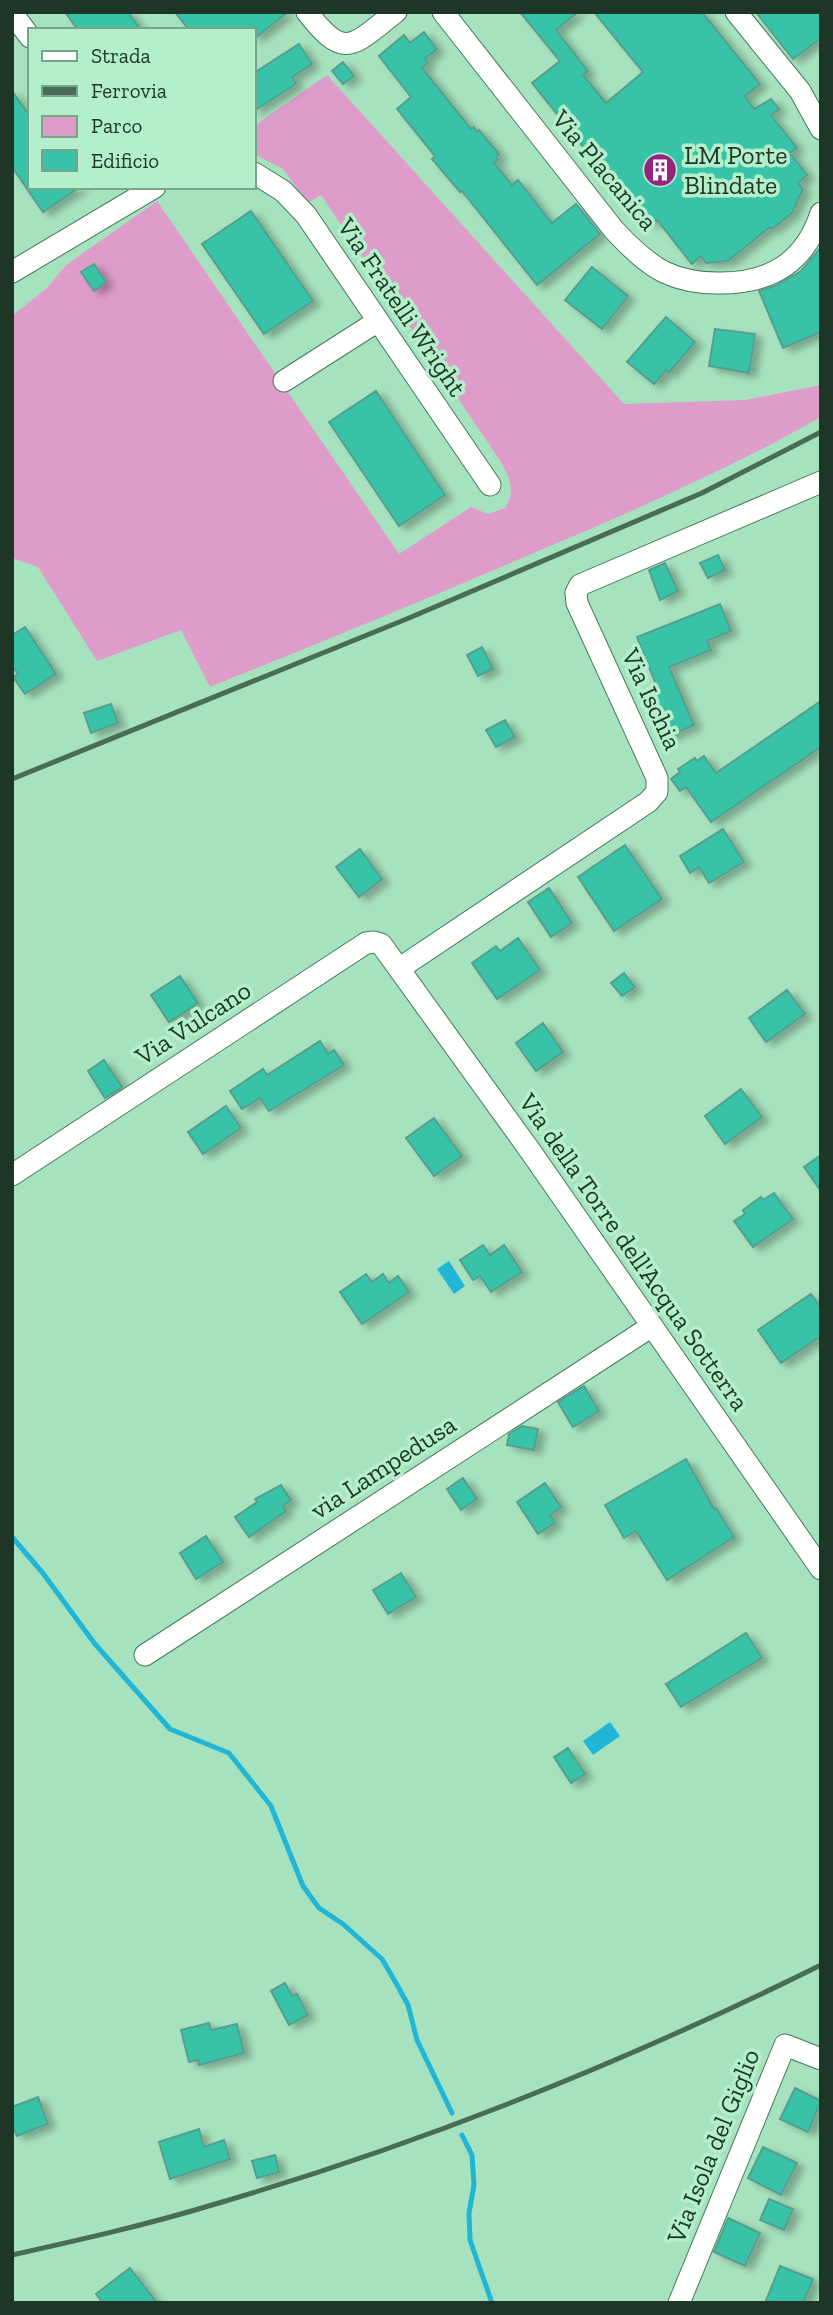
<svg xmlns="http://www.w3.org/2000/svg" width="833" height="2315" viewBox="0 0 833 2315" font-family="'Zilla Slab',serif">
	<style>
		.green { fill: #de9ccb }
		.water { fill: #22b6d6 }
		.lines { fill: none; stroke-linecap: round; stroke-linejoin: round }
		.stream { stroke: #22b6d6; stroke-width: 5 }
		.building { fill: #37c3a9; stroke: #559f8f; stroke-width: 2; filter: url(#shadow) }
		.minor-casing { stroke: #437b5c; stroke-width: 23 }
		.minor { stroke: #fff; stroke-width: 21 }
		.rail { stroke: #496c57; stroke-width: 5 }
		.labels { text-anchor: middle; dominant-baseline: central; stroke-width: 7; stroke-linejoin: round; paint-order: stroke }
		.poi-label { font-size: 26px; fill: #1e3628; stroke: #b3efcb; text-anchor: start }
		.street-label { font-size: 26px; fill: #1e3628; stroke: #b3efcb }
	</style>
	<defs>
		<filter id="shadow"><feDropShadow dx="7" dy="4" stdDeviation="3.5" flood-color="#0004"/></filter>
	</defs>
	<rect width="100%" height="100%" fill="#a7e2be"/>
	<path class="green" d="M327,75L624,404L745,400L821,385V417C731,468 638,509 543,549C432,597 321,642 210,687L181,630L97,661L38,567L12,558V316L47,288L66,265L157,201L399,554L471,507L488,514L505,508C516,490 510,479 501,462L321,195L308,203L283,169L254,154V126Z"/>
	<g class="water">
		<path d="M449,1261L465,1286L454,1294L437,1269Z"/>
		<path d="M610,1722L620,1736L593,1755L583,1741Z"/>
	</g>
	<g class="lines">
		<g class="stream">
			<path d="M12,1537L42,1572L95,1644L170,1729L229,1753L271,1806L303,1886L319,1908L343,1924L382,1959L396,1983L408,2005L417,2040L452,2113"/>
			<path d="M462,2135L472,2155L474,2185L469,2213L470,2240L492,2303"/>
		</g>
	</g>
	<g class="building">
		<path d="M65,12H128L141,30H78Z"/>
		<path d="M175,12H288L254,39V30H189Z"/>
		<path d="M520,12H578L556,30L588,71L583,75L606,103L643,72L594,12H702L760,84L745,96L754,109L771,99L779,109L771,115L797,148L790,153L807,175L798,183L803,189L792,213L772,229L770,227L728,261L706,263L701,256L692,264L657,220L652,224L601,161L597,164L532,83L560,61Z"/>
		<path d="M756,12H821V38L793,59Z"/>
		<path d="M424,32L437,49L425,59L428,63L422,68L471,129L474,127L477,132L479,130L499,154L496,157L498,160L494,163L512,185L518,180L552,223L576,204L600,234L537,285L462,191L460,192L432,159L435,156L397,109L411,97L379,56L404,35L410,43Z"/>
		<path d="M299,44L312,64L292,77L296,84L254,111V73Z"/>
		<path d="M343,62L354,76L343,84L332,71Z"/>
		<path d="M12,91L30,116V187H80L43,212L12,167Z"/>
		<path d="M251,211L313,301L264,334L202,244Z"/>
		<path d="M821,247V332L783,348L759,291L775,286L801,271Z"/>
		<path d="M94,264L106,282L94,291L81,272Z"/>
		<path d="M592,267L628,296L602,329L565,300Z"/>
		<path d="M666,317L695,342L669,373L666,370L654,384L627,362Z"/>
		<path d="M715,329L755,334L749,373L709,366Z"/>
		<path d="M376,391L445,495L399,526L329,422Z"/>
		<path d="M718,555L725,570L708,578L700,563Z"/>
		<path d="M665,563L678,591L660,600L649,570Z"/>
		<path d="M720,604L731,631L707,641L711,650L669,667L694,725L665,738L647,697L659,692L637,637Z"/>
		<path d="M25,627L56,674L25,694L13,677L18,674L12,666V635Z"/>
		<path d="M482,647L493,669L478,676L467,655Z"/>
		<path d="M821,701V747L711,822L686,787L680,791L671,779L680,772L678,769L695,758L697,761L704,756L716,773Z"/>
		<path d="M111,704L118,723L91,733L84,713Z"/>
		<path d="M505,720L515,737L496,747L486,730Z"/>
		<path d="M723,829L744,862L709,883L699,867L690,873L680,856Z"/>
		<path d="M625,845L662,899L614,931L578,877Z"/>
		<path d="M360,849L382,879L359,897L336,867Z"/>
		<path d="M549,888L572,923L551,937L528,902Z"/>
		<path d="M518,938L540,970L497,999L472,963L496,946L500,951Z"/>
		<path d="M624,973L635,987L622,996L611,983Z"/>
		<path d="M180,976L198,1003L169,1022L151,995Z"/>
		<path d="M787,990L805,1014L766,1042L749,1018Z"/>
		<path d="M543,1023L563,1052L536,1071L516,1043Z"/>
		<path d="M320,1041L328,1054L334,1050L344,1065L269,1111L260,1098L242,1109L230,1091L263,1069L267,1075Z"/>
		<path d="M104,1060L122,1087L105,1098L88,1071Z"/>
		<path d="M741,1089L762,1117L725,1144L705,1116Z"/>
		<path d="M226,1106L241,1128L203,1154L188,1132Z"/>
		<path d="M434,1118L462,1156L434,1176L406,1138Z"/>
		<path d="M821,1155V1191L804,1167Z"/>
		<path d="M774,1193L793,1219L753,1247L734,1221L745,1214L743,1210L761,1197L763,1200Z"/>
		<path d="M483,1245L490,1255L504,1245L522,1272L491,1292L480,1276L473,1280L460,1260Z"/>
		<path d="M366,1274L372,1282L383,1274L389,1283L398,1276L409,1292L362,1324L340,1292Z"/>
		<path d="M811,1294L821,1308V1336L781,1363L758,1330Z"/>
		<path d="M584,1386L599,1411L573,1427L558,1402Z"/>
		<path d="M522,1426L538,1429L534,1450L507,1445L509,1434Z"/>
		<path d="M686,1459L714,1509L716,1508L734,1537L667,1580L636,1531L624,1538L605,1505Z"/>
		<path d="M463,1478L477,1499L461,1510L447,1489Z"/>
		<path d="M545,1483L561,1507L550,1515L555,1523L538,1534L517,1502Z"/>
		<path d="M281,1485L291,1500L283,1506L286,1511L249,1537L235,1517L257,1502L255,1499Z"/>
		<path d="M206,1536L223,1562L196,1579L180,1553Z"/>
		<path d="M401,1573L416,1597L388,1614L373,1590Z"/>
		<path d="M746,1633L762,1658L681,1707L666,1684Z"/>
		<path d="M568,1748L585,1774L571,1783L554,1757Z"/>
		<path d="M285,1983L292,1996L297,1994L308,2015L289,2025L271,1991Z"/>
		<path d="M209,2023L211,2030L237,2024L244,2053L199,2065L198,2060L189,2062L181,2030Z"/>
		<path d="M795,2088L821,2101L808,2132L780,2119Z"/>
		<path d="M38,2097L48,2124L17,2136L12,2125V2107Z"/>
		<path d="M199,2129L204,2147L224,2140L230,2159L170,2179L159,2142Z"/>
		<path d="M763,2147L797,2163L781,2195L748,2178Z"/>
		<path d="M275,2155L279,2172L257,2178L252,2161Z"/>
		<path d="M769,2199L793,2209L784,2230L760,2220Z"/>
		<path d="M728,2218L760,2233L745,2266L714,2252Z"/>
		<path d="M780,2266L813,2279L803,2303H765Z"/>
		<path d="M130,2268L157,2303H103L96,2294Z"/>
	</g>
	<g class="lines">
		<g class="minor-casing">
			<g id="minor">
				<path d="M307,12C345,62 353,45 396,12"/>
				<path d="M443,12L614,230C629,246 645,262 664,272C681,280 699,283 717,283C769,284 805,263 821,213"/>
				<path d="M736,12L800,91L821,129"/>
				<path d="M12,13L30,37"/>
				<path d="M254,173L283,191L306,215L490,485"/>
				<path d="M12,272L155,187"/>
				<path d="M284,381L378,321"/>
				<path d="M400,968L648,802L657,792V778L577,603L576,593L580,585L821,482"/>
				<path d="M12,1175L366,943L374,942L381,944L531,1152L821,1569"/>
				<path d="M145,1655L652,1326"/>
				<path d="M679,2303L785,2045L821,2059"/>
			</g>
		</g>
		<use href="#minor" class="minor"/>
		<g class="rail">
			<path d="M12,779L409,618L702,493L821,432"/>
			<path d="M12,2255C79,2240 146,2225 212,2205C422,2144 625,2062 821,1965"/>
		</g>
	</g>
	<defs>
		<g id="building-disc" transform="scale(1.75)"><circle r="9.5" fill="#972380" stroke="#b3efcb"/><path d="M-4-6H4V6H1V3H-1V6H-4ZM-2.5-4.3h1.7v1.8h-1.7ZM.8-4.3h1.7v1.8H.8ZM-2.5-1h1.7V.8h-1.7ZM.8-1h1.7V.8H.8Z" fill="#fff"/></g>
	</defs>
	<g fill-rule="evenodd">
		<use href="#building-disc" x="660" y="170"/>
	</g>
	<g class="labels">
		<g class="poi-label">
			<text x="684" y="155">LM Porte<tspan x="684" dy="30">Blindate</tspan></text>
		</g>
		<g class="street-label">
			<text transform="translate(605 170) rotate(50)">Via Placanica</text>
			<text transform="translate(402 307) rotate(56)">Via Fratelli Wright</text>
			<text transform="translate(652 699) rotate(65)">Via Ischia</text>
			<text transform="translate(193 1023) rotate(-33)">Via Vulcano</text>
			<text transform="translate(634 1252) rotate(55)">Via della Torre dell'Acqua Sotterra</text>
			<text transform="translate(383 1467) rotate(-33)">via Lampedusa</text>
			<text transform="translate(713 2146) rotate(-68)">Via Isola del Giglio</text>
		</g>
	</g>
	<rect width="833" height="2315" fill="none" stroke="#1e3628" stroke-width="28"/>
	<rect x="28" y="28" width="228" height="161" fill="#b3efcb" stroke="#77a58a" stroke-width="2"/>
	<rect x="42" y="51" width="35" height="10" fill="#ffffff" stroke="#77a58a" stroke-width="2"/>
	<text x="91" y="63" font-size="21" fill="#1e3628">Strada</text>
	<rect x="42" y="86" width="35" height="10" fill="#496c57" stroke="#77a58a" stroke-width="2"/>
	<text x="91" y="98" font-size="21" fill="#1e3628">Ferrovia</text>
	<rect x="42" y="116" width="35" height="21" fill="#de9ccb" stroke="#77a58a" stroke-width="2"/>
	<text x="91" y="133" font-size="21" fill="#1e3628">Parco</text>
	<rect x="42" y="150" width="35" height="21" fill="#37c3a9" stroke="#77a58a" stroke-width="2"/>
	<text x="91" y="168" font-size="21" fill="#1e3628">Edificio</text>
</svg>
